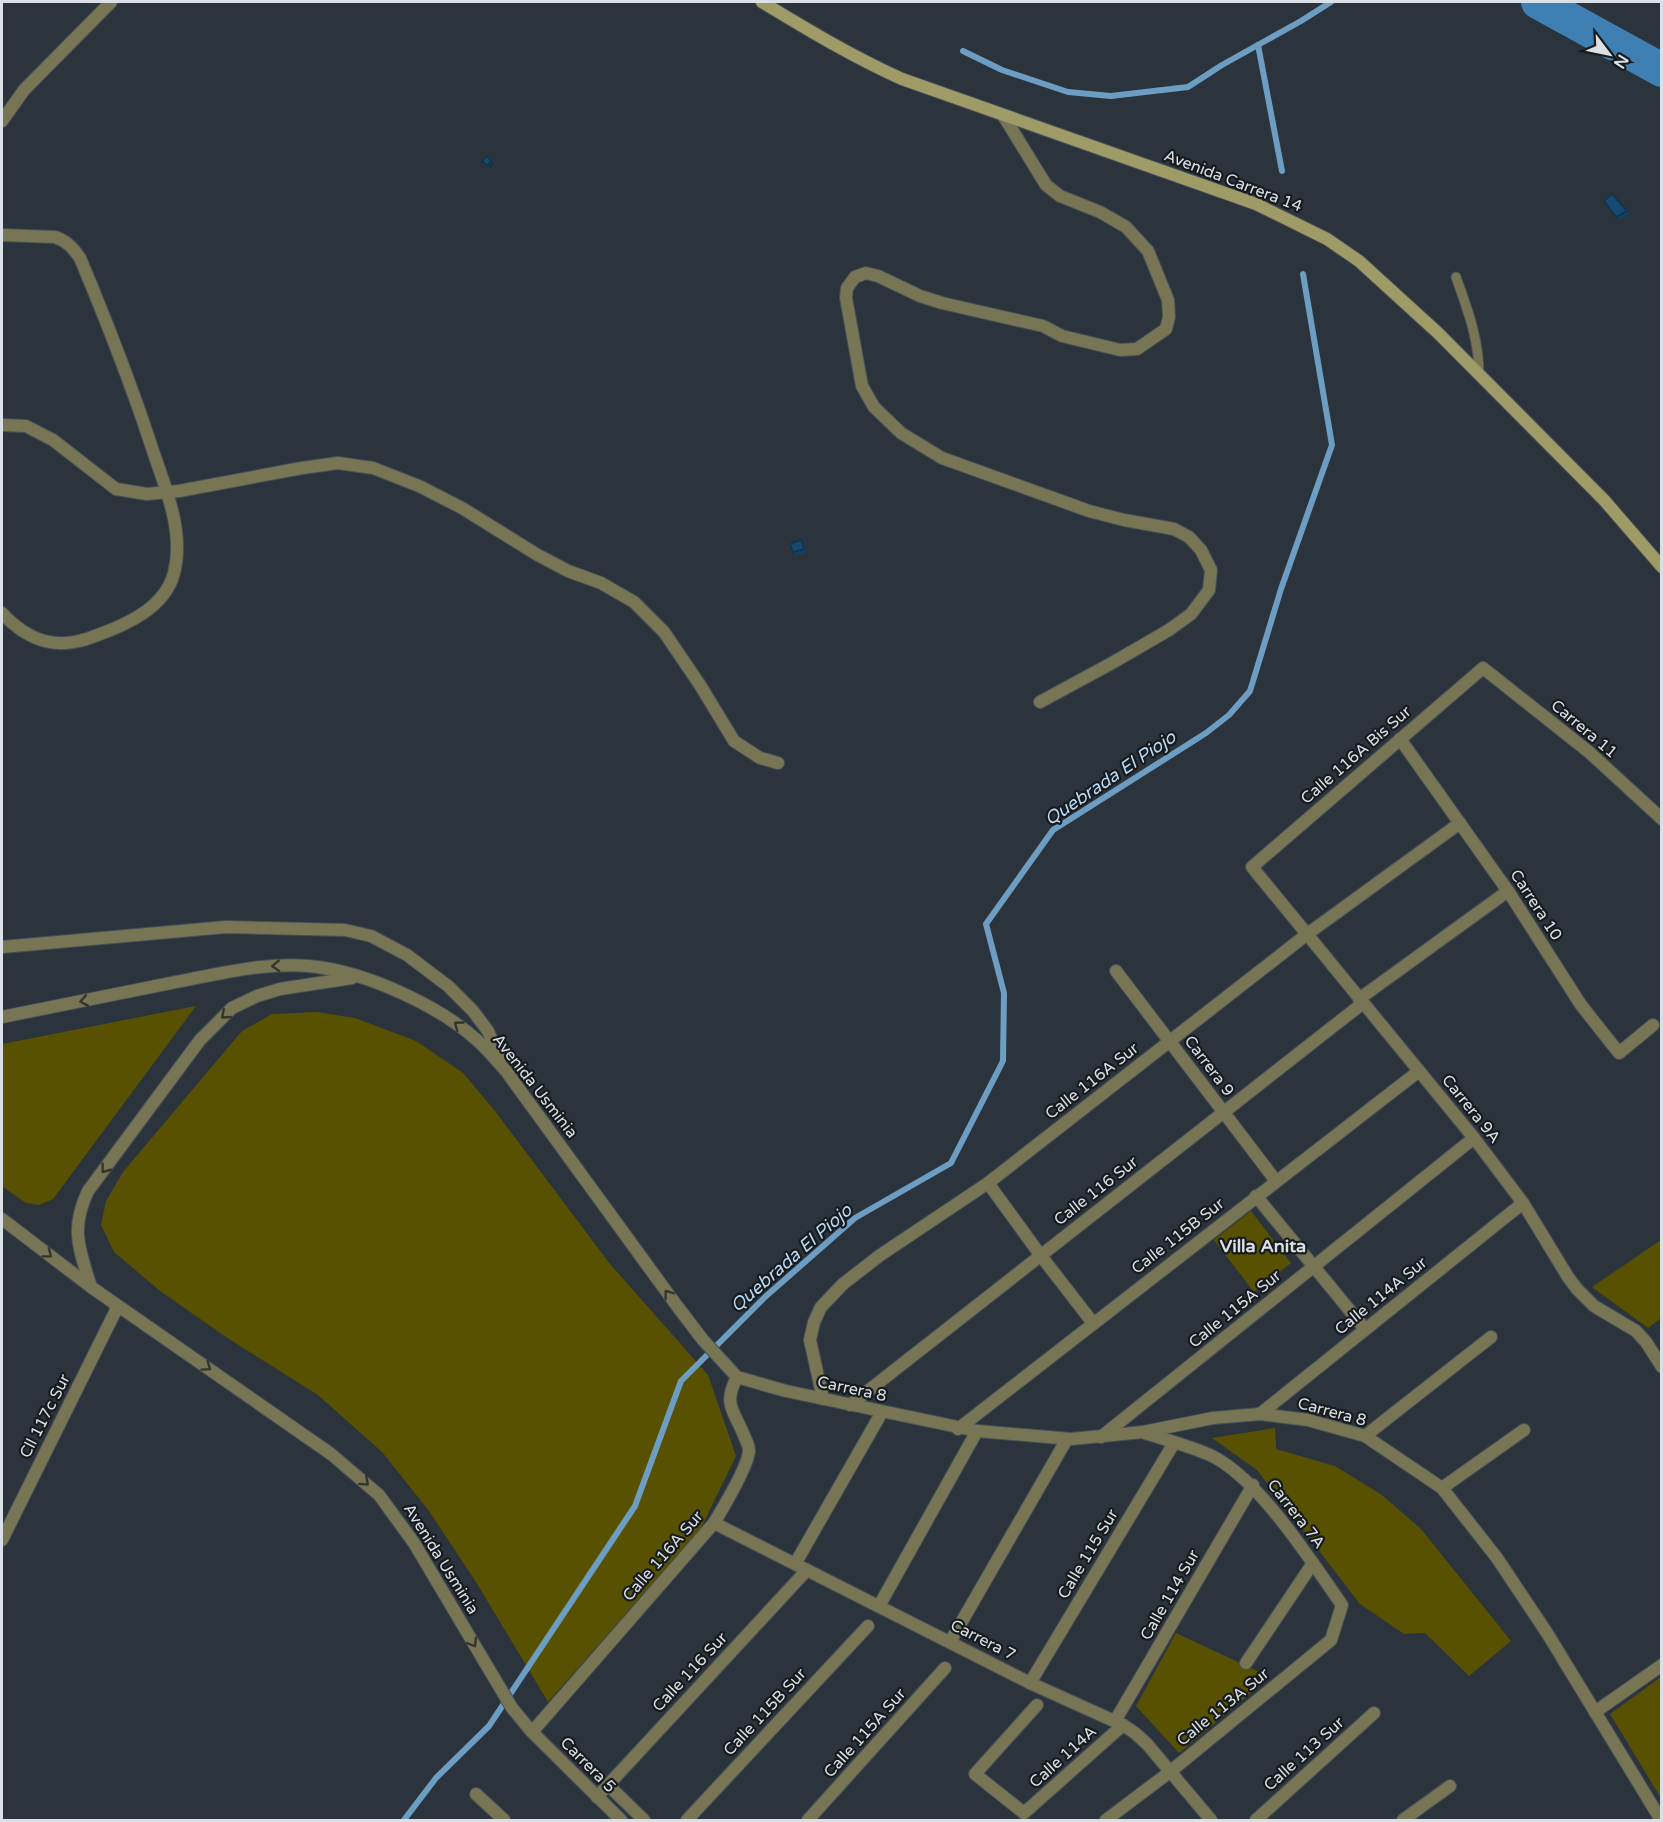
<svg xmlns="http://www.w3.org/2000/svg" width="1663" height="1822" viewBox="0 0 1663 1822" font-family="'Varela Round',sans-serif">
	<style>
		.green { fill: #585102 }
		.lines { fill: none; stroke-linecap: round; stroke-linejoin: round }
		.stream { stroke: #6d9dc2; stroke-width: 6 }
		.river { stroke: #3e80b3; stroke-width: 34 }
		.service-casing { stroke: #475057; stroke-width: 11 }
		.minor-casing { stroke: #475057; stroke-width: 14 }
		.secondary-casing { stroke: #475057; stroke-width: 14 }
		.service { stroke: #787555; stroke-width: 9 }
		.minor { stroke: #787555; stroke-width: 12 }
		.secondary { stroke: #9f9b67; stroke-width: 12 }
		.wall { fill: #144060 }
		.shaded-wall { fill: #10344e }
		.building { fill: #174a70; stroke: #10344e; stroke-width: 1.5 }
		.oneway { stroke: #34362e }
		.labels { text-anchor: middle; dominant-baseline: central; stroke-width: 4.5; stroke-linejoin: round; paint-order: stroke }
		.street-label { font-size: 16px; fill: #dbe0e6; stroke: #171b1e }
		.water-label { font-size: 18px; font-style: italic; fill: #b9daf7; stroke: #171b1e }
		.neighbourhood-label { font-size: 18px; font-weight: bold; fill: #dbe0e6; stroke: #171b1e }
	</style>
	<rect width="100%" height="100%" fill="#2b343c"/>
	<g class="green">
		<path d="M196,1006L53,1199L39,1205L26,1203L2,1186V1044Z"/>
		<path d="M317,1012L355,1018L416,1041L463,1073L495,1111L610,1264L708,1375L736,1456L701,1528L548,1702L476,1582L429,1511L382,1452L318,1395L229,1339L160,1291L114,1252L101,1225L106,1201L123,1172L242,1031L272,1014Z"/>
		<path d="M1251,1211L1291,1263L1254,1292L1214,1240Z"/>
		<path d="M1661,1240V1318L1648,1328L1592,1287Z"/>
		<path d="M1275,1428L1276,1449L1335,1466L1382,1495L1421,1529L1511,1641L1469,1676L1425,1633L1404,1634L1360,1604L1257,1470L1212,1438Z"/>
		<path d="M1176,1633L1270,1677L1179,1753L1136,1706Z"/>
		<path d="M1661,1677V1798L1610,1714Z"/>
	</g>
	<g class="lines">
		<g class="stream">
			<path d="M1258,45L1282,171"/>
			<path d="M963,51L1002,70L1068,92L1111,96L1188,87L1222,65L1301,21L1331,2"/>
			<path d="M404,1820L436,1778L489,1726L635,1506L681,1381L765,1297L855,1218L951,1163L1003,1061L1004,993L986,924L1053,830L1206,733L1229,715L1250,691L1281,589L1332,445L1303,274"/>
		</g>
		<path class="river" d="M1538,2L1662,70"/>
		<g class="service-casing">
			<path id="service" d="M1456,277C1468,311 1479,339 1479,375"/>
		</g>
		<g class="minor-casing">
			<g id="minor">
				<path d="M1003,115L1046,185L1060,196L1100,212L1126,227L1148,251L1168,300L1169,317L1166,329L1137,349L1120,350L1062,336L1043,326L942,303L920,296L878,276L866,273L855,277L847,288L846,298L862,386L874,407L901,433L942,458L1089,511L1124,520L1174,529L1189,537L1201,550L1211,570L1209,590L1191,614L1169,630L1112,663L1040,702"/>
				<path d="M2,121L24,90L111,2"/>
				<path d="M2,235L55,237C67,241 73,248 80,258C106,320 130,381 151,445C164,485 185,530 174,573C165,608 126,625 95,636C58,651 29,642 2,613"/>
				<path d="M2,425L26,426L53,440L116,489L147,494L179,491L302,468L338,463L373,468L419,486L462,508L536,554L568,571L601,583L634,602L664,632L700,685L734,741L760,758L778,763"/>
				<path d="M1400,739L1508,891L1581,1005L1619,1053L1653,1025"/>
				<path d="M1662,819L1589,752L1483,668L1252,867L1474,1138L1523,1203L1568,1277L1577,1289L1594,1306L1636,1331L1646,1342L1662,1367"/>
				<path d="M2,947L226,927L345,930L371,936L407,955L448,986L473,1011L488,1031L500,1059"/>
				<path d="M1116,971L1276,1181"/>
				<path d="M1359,999L1508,891"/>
				<path d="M2,1017C58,1006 114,995 171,983C220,974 273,959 324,968C373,976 441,1007 478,1041C488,1050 497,1061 506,1071L677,1306L703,1340L737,1377L786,1391L977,1431L1071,1439L1143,1432L1213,1418L1260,1414L1308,1420L1365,1436L1442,1488L1497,1558L1547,1633L1661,1820"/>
				<path d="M988,1183L1041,1256L1093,1323"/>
				<path d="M1256,1196L1365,1329"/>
				<path d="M2,1219L91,1287L331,1454L379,1495L414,1543L512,1708L532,1732L621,1820"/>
				<path d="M91,1287C79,1248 70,1229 88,1191L200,1040L232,1008L257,996L280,989L352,978"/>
				<path d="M823,1399L810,1340L814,1322L821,1307L843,1284L879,1256L988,1183L1306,935L1460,823"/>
				<path d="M850,1405L1363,1003"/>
				<path d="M1260,1414L1523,1203"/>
				<path d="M958,1429L1419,1071"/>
				<path d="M1365,1436L1491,1337"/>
				<path d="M1101,1437L1474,1138"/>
				<path d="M1442,1488L1524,1430"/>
				<path d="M714,1523L1030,1683L1123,1725L1135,1733L1147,1744L1211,1820"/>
				<path d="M2,1540L118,1306"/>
				<path d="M795,1564L882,1412"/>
				<path d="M879,1606L977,1431"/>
				<path d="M950,1642L1067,1439"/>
				<path d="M1246,1663L1313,1563"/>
				<path d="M1030,1683L1174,1443"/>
				<path d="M1037,1705L975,1774L1024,1813L1123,1725"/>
				<path d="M1595,1712L1662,1665"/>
				<path d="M1115,1721L1253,1485"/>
				<path d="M532,1732L714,1523C723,1508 748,1467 749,1451C749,1447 747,1442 745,1438C735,1411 722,1406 737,1377"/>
				<path d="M608,1785L644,1820"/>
				<path d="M476,1794L504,1820"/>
				<path d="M597,1797L807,1570"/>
				<path d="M687,1820L868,1626"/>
				<path d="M808,1820L945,1668"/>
				<path d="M1106,1820L1171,1771L1331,1640L1342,1605C1311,1561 1258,1477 1210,1455C1189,1446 1167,1440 1145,1433"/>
				<path d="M1256,1820L1374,1713"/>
				<path d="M1403,1820L1450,1786"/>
			</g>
		</g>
		<g class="secondary-casing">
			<path id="secondary" d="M762,2C808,30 853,57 902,79L1256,204L1327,239L1359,261L1438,333L1604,500L1662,567"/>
		</g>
		<use href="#service" class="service"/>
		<use href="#minor" class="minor"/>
		<use href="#secondary" class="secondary"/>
	</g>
	<g class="wall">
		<path d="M1604,201L1627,211L1630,215L1619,220Z"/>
		<path d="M804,543L806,553L795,556L793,552Z"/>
	</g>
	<path class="shaded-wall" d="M491,160L494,163L490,169L488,165Z"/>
	<g class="building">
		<path d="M486,156L491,160L488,165L482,162Z"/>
		<path d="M1612,194L1627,211L1616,217L1604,201Z"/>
		<path d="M801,540L804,549L793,552L790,544Z"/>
	</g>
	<defs><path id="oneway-chevron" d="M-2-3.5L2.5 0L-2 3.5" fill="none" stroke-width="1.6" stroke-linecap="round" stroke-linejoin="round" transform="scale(1.5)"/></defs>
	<g class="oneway">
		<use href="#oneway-chevron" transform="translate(276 966) rotate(177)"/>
		<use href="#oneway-chevron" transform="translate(84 1001) rotate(169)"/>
		<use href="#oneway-chevron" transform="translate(225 1015) rotate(139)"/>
		<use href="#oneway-chevron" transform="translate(458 1025) rotate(-144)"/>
		<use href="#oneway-chevron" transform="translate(105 1169) rotate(127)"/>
		<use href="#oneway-chevron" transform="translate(48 1254) rotate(37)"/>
		<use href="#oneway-chevron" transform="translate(668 1294) rotate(-126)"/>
		<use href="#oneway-chevron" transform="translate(207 1367) rotate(35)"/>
		<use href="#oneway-chevron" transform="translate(365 1482) rotate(42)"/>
		<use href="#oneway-chevron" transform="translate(473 1643) rotate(60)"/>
	</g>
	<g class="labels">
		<g class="street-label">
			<text transform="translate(1233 181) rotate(21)">Avenida Carrera 14</text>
			<text transform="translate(1584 729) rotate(40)">Carrera 11</text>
			<text transform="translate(1356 755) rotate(-41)">Calle 116A Bis Sur</text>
			<text transform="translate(1536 905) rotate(57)">Carrera 10</text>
			<text transform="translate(1209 1066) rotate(53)">Carrera 9</text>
			<text transform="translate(1092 1081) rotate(-38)">Calle 116A Sur</text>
			<text transform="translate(535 1086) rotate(52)">Avenida Usminia</text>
			<text transform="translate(1471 1109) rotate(51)">Carrera 9A</text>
			<text transform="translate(1096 1191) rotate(-38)">Calle 116 Sur</text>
			<text transform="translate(1178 1236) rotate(-38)">Calle 115B Sur</text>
			<text transform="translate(1381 1296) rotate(-39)">Calle 114A Sur</text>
			<text transform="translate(1235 1309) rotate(-39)">Calle 115A Sur</text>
			<text transform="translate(852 1389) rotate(12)">Carrera 8</text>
			<text transform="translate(1332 1412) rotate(15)">Carrera 8</text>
			<text transform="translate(45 1416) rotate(-63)">Cll 117c Sur</text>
			<text transform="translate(1296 1514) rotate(52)">Carrera 7A</text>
			<text transform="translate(1088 1554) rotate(-59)">Calle 115 Sur</text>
			<text transform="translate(663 1556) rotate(-49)">Calle 116A Sur</text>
			<text transform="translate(441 1559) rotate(58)">Avenida Usminia</text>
			<text transform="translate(1170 1595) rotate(-60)">Calle 114 Sur</text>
			<text transform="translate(983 1640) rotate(27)">Carrera 7</text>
			<text transform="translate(690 1672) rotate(-47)">Calle 116 Sur</text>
			<text transform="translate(1223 1707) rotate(-39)">Calle 113A Sur</text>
			<text transform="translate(765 1712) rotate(-47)">Calle 115B Sur</text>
			<text transform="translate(865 1733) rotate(-48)">Calle 115A Sur</text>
			<text transform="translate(1304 1754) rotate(-42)">Calle 113 Sur</text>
			<text transform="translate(1063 1757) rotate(-42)">Calle 114A</text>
			<text transform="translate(588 1765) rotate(45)">Carrera 5</text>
		</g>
		<g class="water-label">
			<text transform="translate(1110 778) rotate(-34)">Quebrada El Piojo</text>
			<text transform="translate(791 1258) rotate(-41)">Quebrada El Piojo</text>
		</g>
		<g class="neighbourhood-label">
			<text x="1263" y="1246">Villa Anita</text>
		</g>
	</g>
	<rect width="1663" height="1822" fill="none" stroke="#dbe0e6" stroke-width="6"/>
	<g transform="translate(1609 54) rotate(122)" stroke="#171b1e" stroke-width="4.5" paint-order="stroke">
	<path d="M0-4.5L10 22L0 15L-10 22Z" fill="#dbe0e6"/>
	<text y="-9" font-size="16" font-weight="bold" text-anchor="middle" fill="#dbe0e6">N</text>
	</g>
</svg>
